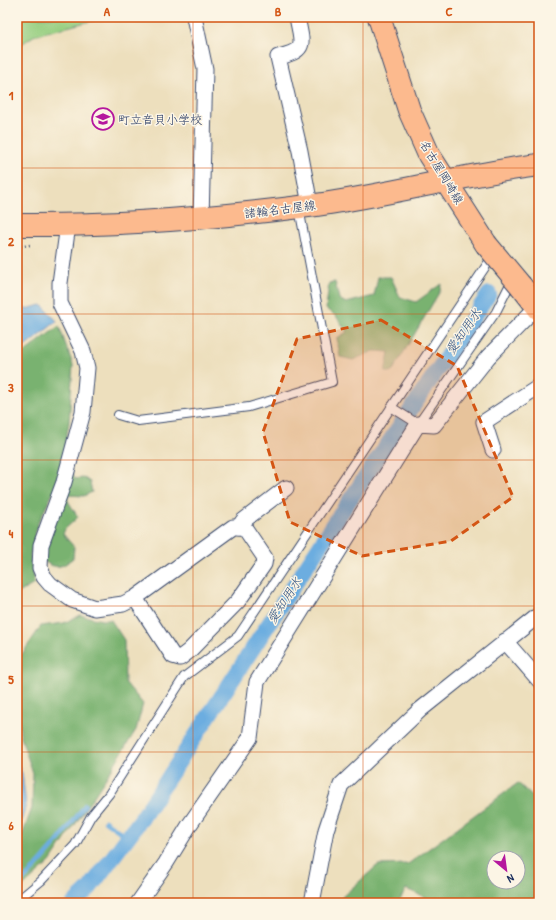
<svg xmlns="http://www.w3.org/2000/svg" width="556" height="920" viewBox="0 0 556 920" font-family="'Patrick Hand','Klee One',sans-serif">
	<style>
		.green { fill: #97cf81; stroke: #597f70 }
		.forest { fill: #79b26f; stroke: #4a7066; fill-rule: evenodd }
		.water { fill: #6cade0; stroke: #446e9f }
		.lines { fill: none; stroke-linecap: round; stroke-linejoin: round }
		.stream { stroke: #6cade0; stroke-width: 4.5 }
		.canal { stroke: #6cade0; stroke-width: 16 }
		.service-casing { stroke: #3a496c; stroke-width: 10 }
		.minor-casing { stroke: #3a496c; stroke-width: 17 }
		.primary-casing { stroke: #3a496c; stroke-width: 24 }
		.path { stroke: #3a496c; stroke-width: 2.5; stroke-dasharray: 1 3; stroke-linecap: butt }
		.service { stroke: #fff; stroke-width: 8 }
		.minor { stroke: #fff; stroke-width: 15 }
		.primary { stroke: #fcba8e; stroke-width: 22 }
		.primary-bridge-casing { stroke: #3a496c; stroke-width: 24; stroke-linecap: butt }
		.primary-bridge { stroke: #fcba8e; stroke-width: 22 }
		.marked { fill: #d45514; fill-opacity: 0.2; stroke: #d45514; stroke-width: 3; stroke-dasharray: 8 5; stroke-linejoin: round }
		.grid { fill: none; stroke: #d45514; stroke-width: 1; stroke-opacity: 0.55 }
		.labels { text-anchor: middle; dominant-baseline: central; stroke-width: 3; stroke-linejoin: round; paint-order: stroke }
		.poi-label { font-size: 12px; fill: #1b2f5e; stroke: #fcf5e5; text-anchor: start }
		.street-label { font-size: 12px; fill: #1b2f5e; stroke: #fcf5e5 }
		.water-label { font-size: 13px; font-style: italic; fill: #335585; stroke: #fcf5e5 }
		.neatline { fill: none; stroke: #d45514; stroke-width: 1.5 }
		.grid-label { font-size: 13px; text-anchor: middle; font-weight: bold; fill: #d45514 }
	</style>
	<rect width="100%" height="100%" fill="#fcf5e5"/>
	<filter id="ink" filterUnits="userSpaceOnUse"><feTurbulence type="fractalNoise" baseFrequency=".025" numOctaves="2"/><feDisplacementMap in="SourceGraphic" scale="8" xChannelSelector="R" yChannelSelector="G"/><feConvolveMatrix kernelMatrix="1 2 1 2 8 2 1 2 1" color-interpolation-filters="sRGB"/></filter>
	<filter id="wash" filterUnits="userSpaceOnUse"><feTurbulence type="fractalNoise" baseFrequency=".012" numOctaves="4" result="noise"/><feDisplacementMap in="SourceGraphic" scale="16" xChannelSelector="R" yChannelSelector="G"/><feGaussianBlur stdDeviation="0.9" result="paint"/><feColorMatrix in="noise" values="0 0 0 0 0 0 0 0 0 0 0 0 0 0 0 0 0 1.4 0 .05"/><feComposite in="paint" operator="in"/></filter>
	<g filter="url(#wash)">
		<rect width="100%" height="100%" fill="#eddfbd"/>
		<path class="green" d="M17,17H107L35,35L17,47Z"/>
		<g class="forest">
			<path d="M378,277H391L400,297L416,302L441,284L440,291L392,372H385L389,352L374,351L353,360L340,357L337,338L347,332L336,316L326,309L329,283L335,282L339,299L346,303L374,296Z"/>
			<path d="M59,326L73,365L69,423L58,483L38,523L30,555L34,584L17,594V358Z"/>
			<path d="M72,472L75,479L84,478L90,482L92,492L84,496L67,495L68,501L78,517L65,529L63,534L74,547L73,558C63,567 56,570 44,561L45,544Z"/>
			<path d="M80,615L102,620H111L124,640L125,682L143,704L136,730L104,781L50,862L17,892V841L22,836L32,808L33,774L20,734L18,660L41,626L64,623Z"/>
			<path d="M518,783L539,803V903H439L406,889L398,903H348L342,897L378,865L408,864ZM494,858H518V882H494Z"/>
		</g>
		<g class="water">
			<path d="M42,305L57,321L17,353V311Z"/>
			<path d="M17,763L22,773L26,804L17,837Z"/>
		</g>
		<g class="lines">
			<g class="stream">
				<path d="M105,821L127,837"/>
				<path d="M17,886C43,862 64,834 85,805"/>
			</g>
			<path class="canal" d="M74,903L89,889L142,818L349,501L489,294"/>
		</g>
	</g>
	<g filter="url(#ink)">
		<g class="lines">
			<g class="service-casing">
				<g id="service">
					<path d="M391,407L418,424L496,312L513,278"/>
					<path d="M118,415L138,421L249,407L332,382L299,208"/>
					<path d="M17,901L41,881L75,845L91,816L109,794L184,677L238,636L492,257H494"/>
				</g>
			</g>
			<g class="minor-casing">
				<g id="minor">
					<path d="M194,17L205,69L201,218"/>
					<path d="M297,17C302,44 308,50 278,57L300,151L310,205"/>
					<path d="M68,225L60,283V303L83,351L87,368L83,412L64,482L41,545L40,568L44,577L50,584L72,600L95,608L123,604L135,598L233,527H244L265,558L264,564L238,601L189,651L180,658L173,656L135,598"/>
					<path d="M493,450L484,422L539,386"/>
					<path d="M239,527L243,521L286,488"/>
					<path d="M505,641L539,680"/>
					<path d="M138,903L166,863L190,824L250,738L257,682L418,424L434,425L488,357L537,307"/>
					<path d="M312,903L326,830L341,785L420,710L539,615"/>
				</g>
			</g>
			<g class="primary-casing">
				<g id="primary">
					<path d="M379,17L409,110L429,155L486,244"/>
					<path d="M17,225C117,226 216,218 316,205C391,195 464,174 539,165"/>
					<path d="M521,286L539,309"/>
				</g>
			</g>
			<path class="path" d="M17,247L30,245"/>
			<use href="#service" class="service"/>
			<use href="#minor" class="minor"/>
			<use href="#primary" class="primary"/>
			<g class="primary-bridge-casing">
				<path id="primary-bridge" d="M486,244L521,286"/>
			</g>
			<use href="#primary-bridge" class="primary-bridge"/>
		</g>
	</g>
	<path class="marked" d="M381,320L457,366L513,497L451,541L362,556L290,522L263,432L297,339Z"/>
	<path class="grid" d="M193,17V903M363,17V903M17,168H539M17,314H539M17,460H539M17,606H539M17,752H539"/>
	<defs>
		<g id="school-ring" transform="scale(1.15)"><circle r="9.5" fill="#fcf5e5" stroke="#b5179e" stroke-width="1.5"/><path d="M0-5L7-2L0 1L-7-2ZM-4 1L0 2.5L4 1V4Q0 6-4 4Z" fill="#b5179e"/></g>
	</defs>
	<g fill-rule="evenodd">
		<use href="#school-ring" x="103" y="119"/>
	</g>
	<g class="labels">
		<g class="poi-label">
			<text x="118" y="119">町立音貝小学校</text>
		</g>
		<g class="street-label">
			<text transform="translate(442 172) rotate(59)">名古屋岡崎線</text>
			<text transform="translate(280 209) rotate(-7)">諸輪名古屋線</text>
		</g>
		<g class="water-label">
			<text transform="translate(463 331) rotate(-56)">愛知用水</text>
			<text transform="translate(284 600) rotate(-57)">愛知用水</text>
		</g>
	</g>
	<rect width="556" height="920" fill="none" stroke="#fcf5e5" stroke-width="44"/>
	<g transform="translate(506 870) rotate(151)"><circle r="19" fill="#fcf5e5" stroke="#a2a6af"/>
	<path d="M0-3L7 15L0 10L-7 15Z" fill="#b5179e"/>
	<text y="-6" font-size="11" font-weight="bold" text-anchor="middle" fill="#1b2f5e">N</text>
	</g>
	<rect x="22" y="22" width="512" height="876" class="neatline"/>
	<g class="grid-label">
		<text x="107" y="16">A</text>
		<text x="278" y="16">B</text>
		<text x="449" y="16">C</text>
		<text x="11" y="100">1</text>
		<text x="11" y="246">2</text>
		<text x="11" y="392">3</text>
		<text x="11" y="538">4</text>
		<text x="11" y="684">5</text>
		<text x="11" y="830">6</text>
	</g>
</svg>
